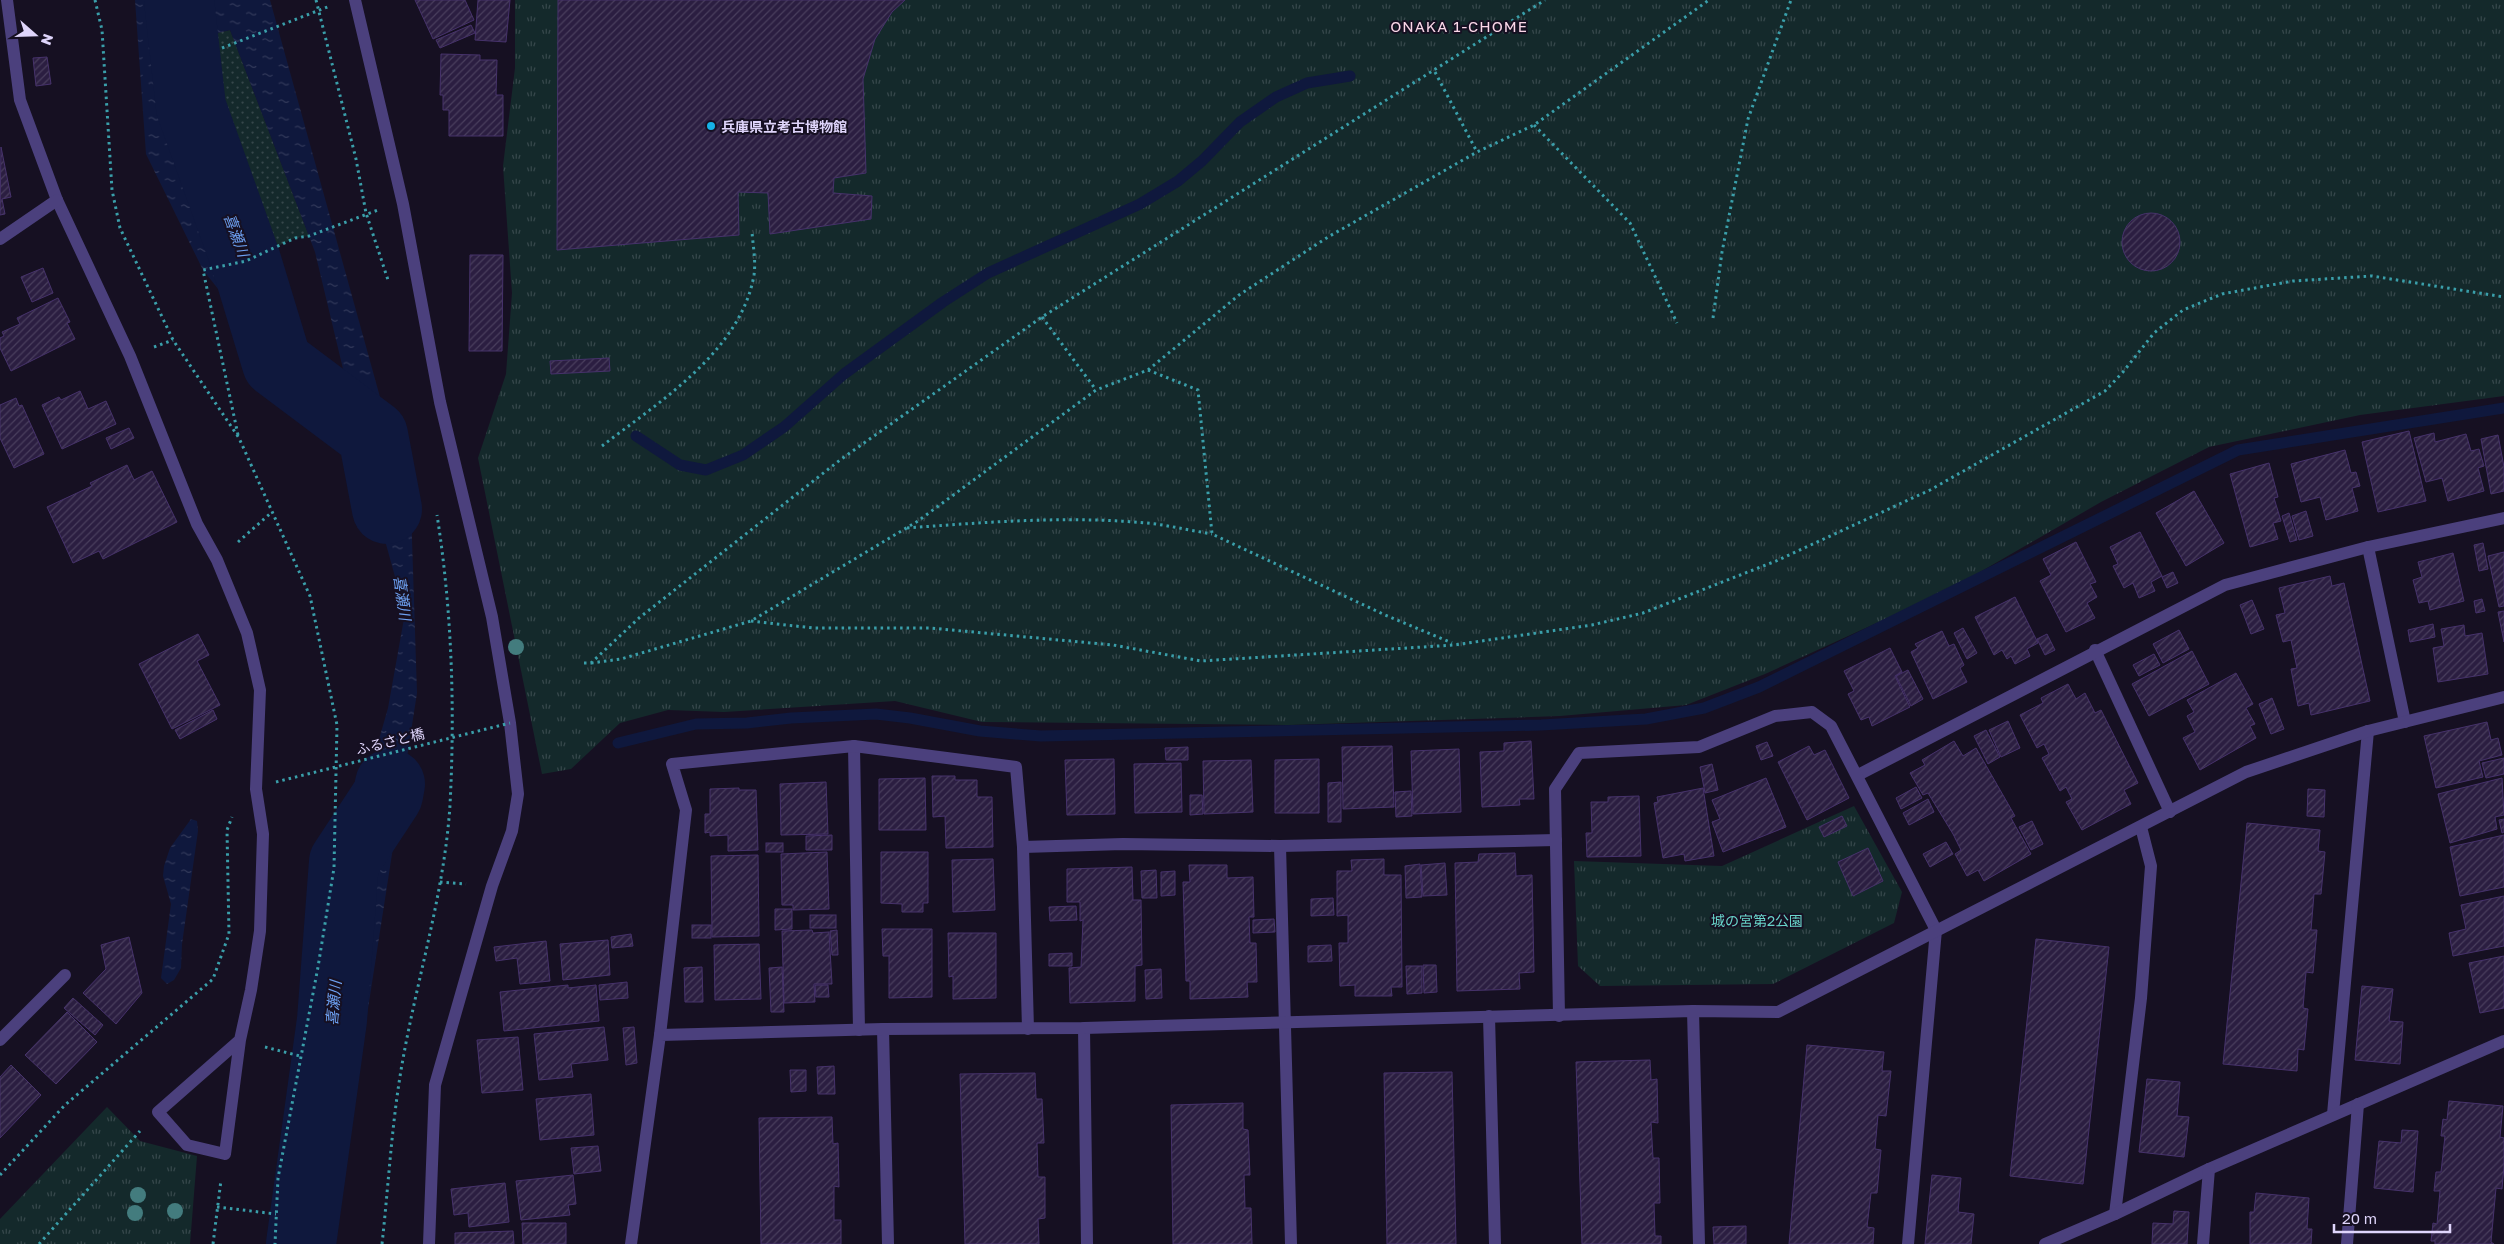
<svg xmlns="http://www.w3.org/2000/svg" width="2504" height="1244" viewBox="0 0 2504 1244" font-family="'Golos Text','Noto Sans JP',sans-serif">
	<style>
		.grass { fill: url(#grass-dots) }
		.park { fill: url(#park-tufts) }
		.water { fill: url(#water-ripples) }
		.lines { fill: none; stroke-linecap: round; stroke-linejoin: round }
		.stream { stroke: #0f183d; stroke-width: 11 }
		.river { stroke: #0f183d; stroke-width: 70 }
		.building { fill: url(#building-hatch); stroke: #46326b }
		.path { stroke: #3a9faa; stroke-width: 3; stroke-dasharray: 2.5 4; stroke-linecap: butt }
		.street { stroke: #4b407d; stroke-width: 12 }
		.path-bridge { stroke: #3a9faa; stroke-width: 3; stroke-dasharray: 2.5 4; stroke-linecap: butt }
		.tree { fill: #437c7e }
		.poi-dot { fill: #16b1e6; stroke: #161022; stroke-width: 2 }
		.labels { text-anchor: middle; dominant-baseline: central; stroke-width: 4; stroke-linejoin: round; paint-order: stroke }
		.poi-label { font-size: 14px; font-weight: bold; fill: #dfd5fb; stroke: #161022; text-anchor: start }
		.street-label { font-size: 14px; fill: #dfd5fb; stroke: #161022 }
		.park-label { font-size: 14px; fill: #68d4ca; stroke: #161022 }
		.neighbourhood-label { font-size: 15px; letter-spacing: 1px; fill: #fbd7e8; stroke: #161022 }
		.water-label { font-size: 15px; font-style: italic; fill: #6da0f1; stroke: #161022 }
	</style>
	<defs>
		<pattern id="grass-dots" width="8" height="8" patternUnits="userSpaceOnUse" patternTransform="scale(1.25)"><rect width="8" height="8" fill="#14292b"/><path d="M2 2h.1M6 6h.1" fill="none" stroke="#36474b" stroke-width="1.8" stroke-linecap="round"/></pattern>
		<pattern id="park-tufts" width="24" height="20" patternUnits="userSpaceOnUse" patternTransform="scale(1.25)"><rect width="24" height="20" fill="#14292b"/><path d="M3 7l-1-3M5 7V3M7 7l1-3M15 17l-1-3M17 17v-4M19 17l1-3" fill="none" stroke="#36474b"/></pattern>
		<pattern id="water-ripples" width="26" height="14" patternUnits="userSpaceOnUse" patternTransform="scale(1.25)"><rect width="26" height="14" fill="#0f183d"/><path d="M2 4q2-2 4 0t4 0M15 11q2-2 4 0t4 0" fill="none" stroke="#32395a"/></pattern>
		<pattern id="building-hatch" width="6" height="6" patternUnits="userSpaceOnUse" patternTransform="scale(1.25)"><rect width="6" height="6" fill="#2b1e41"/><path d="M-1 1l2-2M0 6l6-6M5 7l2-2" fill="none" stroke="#493e5d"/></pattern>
	</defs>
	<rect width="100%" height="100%" fill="#161022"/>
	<path class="grass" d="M230,30L309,236L295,238L246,261L187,161L182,42Z"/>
	<g class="park">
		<path d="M515,0H2504V396L2360,415L2209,447L2101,502L1949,590L1765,674L1686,705L1560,716L1288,725L982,722L895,701L724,712L668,710L620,723L571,769L542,774L478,458L506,374L512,293L503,166L515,68Z"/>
		<path d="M1854,806L1902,892L1894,923L1773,984L1600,986L1578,966L1574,861L1722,866Z"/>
		<path d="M107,1107L140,1141L197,1156L190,1244H0V1219Z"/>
	</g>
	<g class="water">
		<path d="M135,0H270L411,509L417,693L338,1202L323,1244H301L332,1020L344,862L388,708L405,613L378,515L315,252L230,30L182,42L187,161L246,261L277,363L203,270L146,154Z"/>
		<path d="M191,819L197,821L198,831L182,944L181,968L174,980L167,984L161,978L171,904L163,876L164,866L170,848Z"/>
	</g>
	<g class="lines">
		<g class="stream">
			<path d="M636,436L680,465L706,470L743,455L784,427L844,374L943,302L988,273L1140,204L1178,181L1202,161L1240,122L1276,97L1307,83L1350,76"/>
			<path d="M618,743L696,724L747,723L791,718L876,714L910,718L980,731L1041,736L1541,725L1646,719L1704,708L1759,687L2238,450L2504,408"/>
		</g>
		<g class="river">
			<path d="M179,0L191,107L246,261L277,363L373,435L387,509"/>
			<path d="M301,1244L332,1020L344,862L388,795L390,784"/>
		</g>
	</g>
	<g class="building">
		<path d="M415,0H465L474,20L433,39Z"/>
		<path d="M478,0H510L506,42L475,40Z"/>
		<path d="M558,0H905L892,12L875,39L863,79L866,173L834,178L833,193L872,196L871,219L770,234L768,193L738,192L739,235L557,250Z"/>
		<path d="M471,25L475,33L440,48L436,40Z"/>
		<path d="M441,54L480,55V60H497L496,95H503V136H449V110H443V95H440Z"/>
		<path d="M47,57L51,84L36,86L33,58Z"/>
		<path d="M1,147L11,197L2,199L5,214L0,215Z"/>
		<circle cx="2151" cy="242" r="29"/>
		<path d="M470,255H503L502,351H469Z"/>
		<path d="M43,268L53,293L32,302L21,277Z"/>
		<path d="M58,298L70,322L67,323L75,339L11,371L0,348V338L4,336L2,332L20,324L17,318Z"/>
		<path d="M609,358L610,371L551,374L550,361Z"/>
		<path d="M80,391L88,409L106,401L116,424L62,449L42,405L59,397L61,400Z"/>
		<path d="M16,398L19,406L22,405L44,454L14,468L0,438V405Z"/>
		<path d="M129,428L134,438L111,449L106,438Z"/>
		<path d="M2409,431L2426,501L2378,512L2362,442Z"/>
		<path d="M2434,433L2435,442L2466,434L2471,451L2479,449L2484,466L2478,468L2484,491L2448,501L2442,478L2426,482L2414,438Z"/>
		<path d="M2498,435L2504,467V491L2491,494L2481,439Z"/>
		<path d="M2345,450L2351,473L2356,472L2360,486L2352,488L2358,511L2326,520L2320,497L2301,502L2291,464Z"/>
		<path d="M2269,463L2278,497L2274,498L2281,521L2273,523L2278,539L2250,547L2230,474Z"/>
		<path d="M127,465L134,480L152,471L177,522L103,559L99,551L73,563L47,507L92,486L90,483Z"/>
		<path d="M2194,491L2224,543L2186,566L2156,513Z"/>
		<path d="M2306,511L2313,536L2299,540L2292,516Z"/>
		<path d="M2289,513L2297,540L2290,542L2282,516Z"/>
		<path d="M2140,532L2162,576L2151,582L2155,591L2139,598L2133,583L2124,588L2113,566L2118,564L2110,547Z"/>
		<path d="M2076,542L2096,582L2090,584L2097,597L2087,603L2095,618L2066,632L2040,581L2051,575L2043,559Z"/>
		<path d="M2483,543L2488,569L2479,571L2474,545Z"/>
		<path d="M2504,552V606L2499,607L2488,556Z"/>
		<path d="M2453,553L2464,601L2430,610L2428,601L2419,603L2413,580L2422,577L2418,562Z"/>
		<path d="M2173,572L2178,583L2167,588L2162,577Z"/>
		<path d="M2330,576L2332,586L2344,583L2370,701L2311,715L2309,703L2298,706L2291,669L2297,668L2291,640L2283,642L2276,615L2285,613L2279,588Z"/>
		<path d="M2015,597L2038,643L2027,649L2030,656L2015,664L2011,656L2007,659L2002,650L1994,655L1975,617Z"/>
		<path d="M2482,599L2485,611L2476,613L2474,601Z"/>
		<path d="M2252,600L2264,629L2251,634L2240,605Z"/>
		<path d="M2504,611V642L2498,612Z"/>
		<path d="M2433,624L2435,637L2410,642L2408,630Z"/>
		<path d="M2464,625L2465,636L2482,633L2488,674L2438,682L2433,648L2444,646L2441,629Z"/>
		<path d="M1963,628L1977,653L1967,659L1954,633Z"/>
		<path d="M2179,630L2189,649L2163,663L2153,644Z"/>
		<path d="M1942,631L1949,646L1954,644L1964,665L1960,668L1967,682L1933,699L1911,652L1918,648L1915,644Z"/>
		<path d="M198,634L209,655L197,661L220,705L172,729L139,664Z"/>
		<path d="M2047,634L2055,650L2045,655L2037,639Z"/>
		<path d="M1890,648L1902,672L1895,676L1910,707L1872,726L1869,717L1861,720L1848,694L1854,691L1844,671Z"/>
		<path d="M2192,651L2209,684L2149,716L2132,684Z"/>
		<path d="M2154,654L2160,665L2139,676L2133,665Z"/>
		<path d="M1908,670L1923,699L1911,706L1896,676Z"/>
		<path d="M2236,673L2253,704L2246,708L2255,724L2250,726L2256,738L2200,770L2183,738L2195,732L2187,716L2194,712L2187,700Z"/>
		<path d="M2068,684L2076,699L2085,693L2095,713L2101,710L2138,783L2124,790L2131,804L2082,830L2066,802L2072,799L2066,787L2060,791L2042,758L2049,754L2044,744L2037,748L2020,715L2043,703L2041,698Z"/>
		<path d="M2272,698L2284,729L2271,734L2259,704Z"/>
		<path d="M213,710L217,719L180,739L175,730Z"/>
		<path d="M2008,721L2020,748L2001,757L1989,730Z"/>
		<path d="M2487,722L2491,740L2498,738L2502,755L2479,761L2483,777L2436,788L2424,736Z"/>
		<path d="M1986,730L2000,757L1988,764L1974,736Z"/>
		<path d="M1531,741L1534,799H1519L1520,805L1482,807L1480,752L1504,751V743Z"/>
		<path d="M1954,741L1963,756L1976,748L2015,816L2011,818L2031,854L1984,881L1978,870L1967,876L1955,854L1961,850L1953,834L1928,793L1923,795L1910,773L1925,765L1922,760Z"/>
		<path d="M1767,742L1773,756L1761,760L1756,746Z"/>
		<path d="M1392,746L1394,807L1343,809L1342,747Z"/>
		<path d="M1809,746L1814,755L1825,750L1849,798L1807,820L1778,762Z"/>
		<path d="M1188,747V760H1166L1165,748Z"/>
		<path d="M1459,749L1461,812L1413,814L1411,751Z"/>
		<path d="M2504,758V774L2486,778L2482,763Z"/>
		<path d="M1114,759L1115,814L1067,815L1065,760Z"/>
		<path d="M1319,759V813H1275V760Z"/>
		<path d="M1251,760L1253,812L1204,814L1203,761Z"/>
		<path d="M1181,763L1182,812L1135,813L1134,764Z"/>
		<path d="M1712,764L1718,790L1705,793L1700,767Z"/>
		<path d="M932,776H955V780H977V797H992L993,847L946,848L945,816L933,817Z"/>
		<path d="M925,778L926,830H879V779Z"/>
		<path d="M1766,778L1786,827L1723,852L1712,822L1720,819L1712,800Z"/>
		<path d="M2502,778L2504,815L2495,817L2497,829L2450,843L2438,794Z"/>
		<path d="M826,782L828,834L781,835L780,784Z"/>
		<path d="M1341,782V822H1328V783Z"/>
		<path d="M1916,787L1922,798L1901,809L1896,798Z"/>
		<path d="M739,788V790H756L758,850L728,851V835L710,836V832L705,833V814H710V789Z"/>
		<path d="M1703,788L1714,856L1685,861L1684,854L1663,858L1654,803L1658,802L1657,797Z"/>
		<path d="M2308,789L2325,790L2324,817L2307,816Z"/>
		<path d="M1411,791L1412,816L1396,817L1395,792Z"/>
		<path d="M1190,795H1202L1203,814L1190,815Z"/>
		<path d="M1639,796L1641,856L1587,857L1586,833H1592L1591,802H1608V797Z"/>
		<path d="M1928,799L1934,812L1909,825L1903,813Z"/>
		<path d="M1842,816L1847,826L1824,837L1819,827Z"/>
		<path d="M2504,819V832L2502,833L2499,820Z"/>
		<path d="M2032,821L2043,844L2031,850L2019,827Z"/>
		<path d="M2247,823L2320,830L2318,851L2325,852L2321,894H2314L2311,930H2317L2313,973L2306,972L2303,1008L2308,1009L2304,1050L2298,1049L2297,1071L2223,1064Z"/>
		<path d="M832,835V850H806V836Z"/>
		<path d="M2504,835V887L2460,896L2450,847Z"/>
		<path d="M1946,842L1953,854L1930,867L1923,854Z"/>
		<rect x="766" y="843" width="17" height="9"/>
		<path d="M1868,848L1883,881L1853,896L1838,862Z"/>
		<path d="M827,852L829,909L793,910V905H782L781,854Z"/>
		<path d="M881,852H928V903H923V912H902V904L881,903Z"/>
		<path d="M1515,853L1516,876L1532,875L1534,972L1519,973L1520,989L1457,991L1455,863L1478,862L1479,854Z"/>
		<path d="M758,855L759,936L712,937L711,856Z"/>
		<path d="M993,859L995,910L953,912L952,860Z"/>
		<path d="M1384,859V875H1401L1402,987H1391L1392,996H1355V985L1340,986L1339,943H1348V915L1337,916V871H1352L1351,860Z"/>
		<path d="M1445,863L1447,895L1423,896L1421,865Z"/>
		<path d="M1420,864L1422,897L1406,898L1405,866Z"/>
		<path d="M1189,865H1227V878L1253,877L1254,917H1249L1250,943H1256L1257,982H1247L1248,997L1190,999V981H1186L1183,882H1190Z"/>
		<path d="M1132,867L1133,900H1141L1142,965L1135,966V1001L1070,1003L1069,968L1081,967L1083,920L1080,921V902H1067V869Z"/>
		<path d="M1156,870L1157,898H1142L1141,871Z"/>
		<path d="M1175,871V895L1161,896V872Z"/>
		<path d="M2504,896V946L2453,956L2449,933L2466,929L2461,905Z"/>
		<path d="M1333,898L1334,915L1311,916V899Z"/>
		<path d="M1076,906L1077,920L1050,921L1049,907Z"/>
		<path d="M775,909H792V929L775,930Z"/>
		<rect x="810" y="915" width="26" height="13"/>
		<path d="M1274,919L1275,932L1253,933V920Z"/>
		<rect x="692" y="925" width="19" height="13"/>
		<path d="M882,929H932V997L889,998V956H883Z"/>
		<path d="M812,930L813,933L829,932L832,984H814L815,1002L784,1003L782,931Z"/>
		<path d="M837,930L838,955H832L830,931Z"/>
		<path d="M948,933H996V998L953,999V976L949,977Z"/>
		<path d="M631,934L633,946L612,948L611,937Z"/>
		<path d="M129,937L142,993L116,1024L83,993L106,969L101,945Z"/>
		<path d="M2036,939L2109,947L2083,1184L2010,1176Z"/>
		<path d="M608,940L610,975L563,980L560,944Z"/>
		<path d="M546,941L550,981L520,984L517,958L496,961L494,947Z"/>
		<path d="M759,944L761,999L715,1000L714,945Z"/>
		<path d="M1331,945L1332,961L1308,962V946Z"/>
		<path d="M1072,953V966H1049V954Z"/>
		<path d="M2504,956V1008L2480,1013L2469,963Z"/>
		<path d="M1423,965H1436L1437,992L1424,993Z"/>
		<path d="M1406,966H1422V993L1407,994Z"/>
		<path d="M702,967L703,1002H685L684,968Z"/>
		<path d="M782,967L784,1012H771L769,968Z"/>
		<path d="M1161,969L1162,998L1146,999L1145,970Z"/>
		<path d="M627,982L628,998L600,1000L599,985Z"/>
		<path d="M568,985V988L596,985L599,1021L504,1031L500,992Z"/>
		<path d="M815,985H828L829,997H816Z"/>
		<path d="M2362,986L2393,989L2389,1021L2403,1022L2400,1064L2355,1060Z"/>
		<path d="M73,998L103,1025L95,1035L64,1008Z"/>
		<path d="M67,1012L97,1042L56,1084L25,1055Z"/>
		<path d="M604,1027L608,1060L571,1064L573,1077L539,1080L534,1034Z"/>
		<path d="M634,1027L637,1063L626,1065L623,1028Z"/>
		<path d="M518,1037L523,1090L482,1093L477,1040Z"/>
		<path d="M1807,1045L1884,1052L1882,1071H1891L1886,1116L1878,1115L1875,1149L1881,1150L1877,1193H1871L1867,1227L1874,1228L1873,1244H1789Z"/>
		<path d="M1650,1060L1651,1080L1657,1079L1658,1123L1651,1122L1653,1158H1659L1660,1203H1654L1655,1236H1661V1244H1582L1576,1062Z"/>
		<path d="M11,1065L41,1095L0,1138V1077Z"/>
		<path d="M834,1066L835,1094H818L817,1067Z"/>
		<path d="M790,1070H806V1091L791,1092Z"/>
		<path d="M1452,1072L1456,1244H1387L1384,1073Z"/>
		<path d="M1035,1073L1036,1099H1042L1044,1143H1037L1038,1177H1045V1218L1038,1219L1039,1244H965L960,1074Z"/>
		<path d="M2147,1079L2180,1082L2177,1116L2189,1117L2184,1157L2139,1152Z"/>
		<path d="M591,1094L594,1135L540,1140L536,1099Z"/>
		<path d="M2449,1101L2503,1106L2500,1137L2504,1138V1166L2502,1189L2496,1188L2491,1242L2494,1244H2435V1241H2431L2433,1223L2437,1224L2440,1191H2434L2436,1172H2441L2445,1136H2441L2443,1119L2447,1120Z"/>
		<path d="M1243,1103V1129L1248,1130L1250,1175H1244L1245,1208H1251L1252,1244H1173L1171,1105Z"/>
		<path d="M832,1117L833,1144L838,1143L839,1187L834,1186V1220H841V1244H761L759,1118Z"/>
		<path d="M2402,1130L2418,1131L2413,1192L2374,1188L2379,1141L2401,1143Z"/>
		<path d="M598,1146L601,1171L574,1174L571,1148Z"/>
		<path d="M573,1175L576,1204L568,1205L570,1215L521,1220L516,1181Z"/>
		<path d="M1932,1175L1961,1178L1958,1212L1974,1214L1971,1244H1925Z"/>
		<path d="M505,1183L509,1222L469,1227L468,1213L454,1215L451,1189Z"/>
		<path d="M2256,1193L2309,1198L2307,1229H2312L2311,1244H2250V1212H2254Z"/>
		<path d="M2174,1211L2189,1212L2187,1244H2152L2153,1223L2173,1224Z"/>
		<path d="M522,1223H566V1244H523Z"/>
		<path d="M1746,1226V1244H1714L1713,1227Z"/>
		<path d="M513,1231L514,1244H455V1233Z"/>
	</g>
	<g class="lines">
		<g class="path">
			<path d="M95,0L102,30L112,190L120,228L173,340L239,438L310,596L337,725L334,868L318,967L278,1178L275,1244"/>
			<path d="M316,0L356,159L366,213L388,280"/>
			<path d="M222,48L330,6"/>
			<path d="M1435,72L1477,152"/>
			<path d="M1534,125L1630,223L1677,323"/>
			<path d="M1042,317L1096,390"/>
			<path d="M1713,318L1722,252L1748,119L1791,0"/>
			<path d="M154,347L173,340"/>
			<path d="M1148,370L1198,390L1212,534L1385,615L1452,643"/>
			<path d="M238,435L203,270L246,261L295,238L309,236L378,210"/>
			<path d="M602,446C659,402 741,351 754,275C756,261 753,246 752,232"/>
			<path d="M907,528C989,522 1073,515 1156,524C1175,527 1194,531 1212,534"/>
			<path d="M238,542L272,512"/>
			<path d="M751,621L813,628H930L1113,645L1201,661L1454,645L1592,625L1643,613L1776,561L1930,490L2105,391L2123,372L2154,333L2183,310L2222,294L2293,281L2372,276L2504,297"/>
			<path d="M584,663H591L639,618L840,460L1042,317L1545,0"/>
			<path d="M591,663L621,659L751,621L918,521L1096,390L1148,370L1239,295L1328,237L1477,152L1534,125L1709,0"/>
			<path d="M440,882L466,884"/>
			<path d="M265,1047L300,1056"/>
			<path d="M0,1175L65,1105L213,979L229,934L227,830L232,817"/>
			<path d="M217,1207L276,1214"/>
			<path d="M39,1244L140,1131"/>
			<path d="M213,1244L221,1180"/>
			<path d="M382,1244C388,1190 391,1136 399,1083C413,990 444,899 450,805C455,708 452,611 437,515"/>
		</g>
		<g class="street">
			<path d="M7,0L20,100L57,200L130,356L197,524L217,560L247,633L260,690L256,789L263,834L260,931L251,990L240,1040L225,1154L187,1145L158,1112L240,1040"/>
			<path d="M355,0L403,204L440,402L492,617L510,723L518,794L512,831L492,886L435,1085L429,1244"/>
			<path d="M0,239L57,200"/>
			<path d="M2368,547L2405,722"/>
			<path d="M2095,650L2170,812"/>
			<path d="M854,746L859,1030"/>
			<path d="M1858,775L2225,585L2368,547L2504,518"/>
			<path d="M1280,846L1291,1244"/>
			<path d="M1023,847L1123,844L1280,846L1556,840"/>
			<path d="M1693,1011L1699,1244"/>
			<path d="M1489,1016L1495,1244"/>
			<path d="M1559,1016L1555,789L1579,753L1699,747L1775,716L1812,712L1831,726L1936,930L1908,1244"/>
			<path d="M1084,1028L1087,1244"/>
			<path d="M883,1029L888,1244"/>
			<path d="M660,1035L686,810L672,764L854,746L1016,767L1023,847L1028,1029"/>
			<path d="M0,1040L65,975"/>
			<path d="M2333,1114L2368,731"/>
			<path d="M2115,1214L2141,998L2151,866L2141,827"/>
			<path d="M631,1244L660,1035L883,1029L1084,1028L1693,1011L1778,1012L2246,772L2368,731L2504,697"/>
			<path d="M2045,1244L2115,1214L2209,1169L2504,1041"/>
			<path d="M2203,1244L2209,1169"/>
			<path d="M2347,1244L2358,1104"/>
		</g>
		<path class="path-bridge" d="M276,782L510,723"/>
	</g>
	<g class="tree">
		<circle cx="516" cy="647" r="8"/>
		<circle cx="138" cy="1195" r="8"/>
		<circle cx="175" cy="1211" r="8"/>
		<circle cx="135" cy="1213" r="8"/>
	</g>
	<circle class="poi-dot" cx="711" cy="126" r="5"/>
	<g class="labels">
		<g class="poi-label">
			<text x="721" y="126">兵庫県立考古博物館</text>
		</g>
		<g class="street-label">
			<text transform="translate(390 741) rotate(-14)">ふるさと橋</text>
		</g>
		<g class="park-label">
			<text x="1757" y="920">城の宮第2公園</text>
		</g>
		<g class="neighbourhood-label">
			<text x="1459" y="26">ONAKA 1-CHOME</text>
		</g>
		<g class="water-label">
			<text transform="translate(237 235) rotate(70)">喜瀬川</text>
			<text transform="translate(403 598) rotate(82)">喜瀬川</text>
			<text transform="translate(333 1003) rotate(-85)">喜瀬川</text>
		</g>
	</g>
	<g transform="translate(35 35) rotate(110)" stroke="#161022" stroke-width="4" paint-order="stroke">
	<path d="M0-4L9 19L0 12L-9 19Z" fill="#dfd5fb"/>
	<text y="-8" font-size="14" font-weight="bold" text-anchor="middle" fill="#dfd5fb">N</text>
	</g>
	<path d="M2334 1224v8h116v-8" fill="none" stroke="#dfd5fb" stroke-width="2.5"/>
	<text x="2342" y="1224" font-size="15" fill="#dfd5fb" stroke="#161022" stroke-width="4" paint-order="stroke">20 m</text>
</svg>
